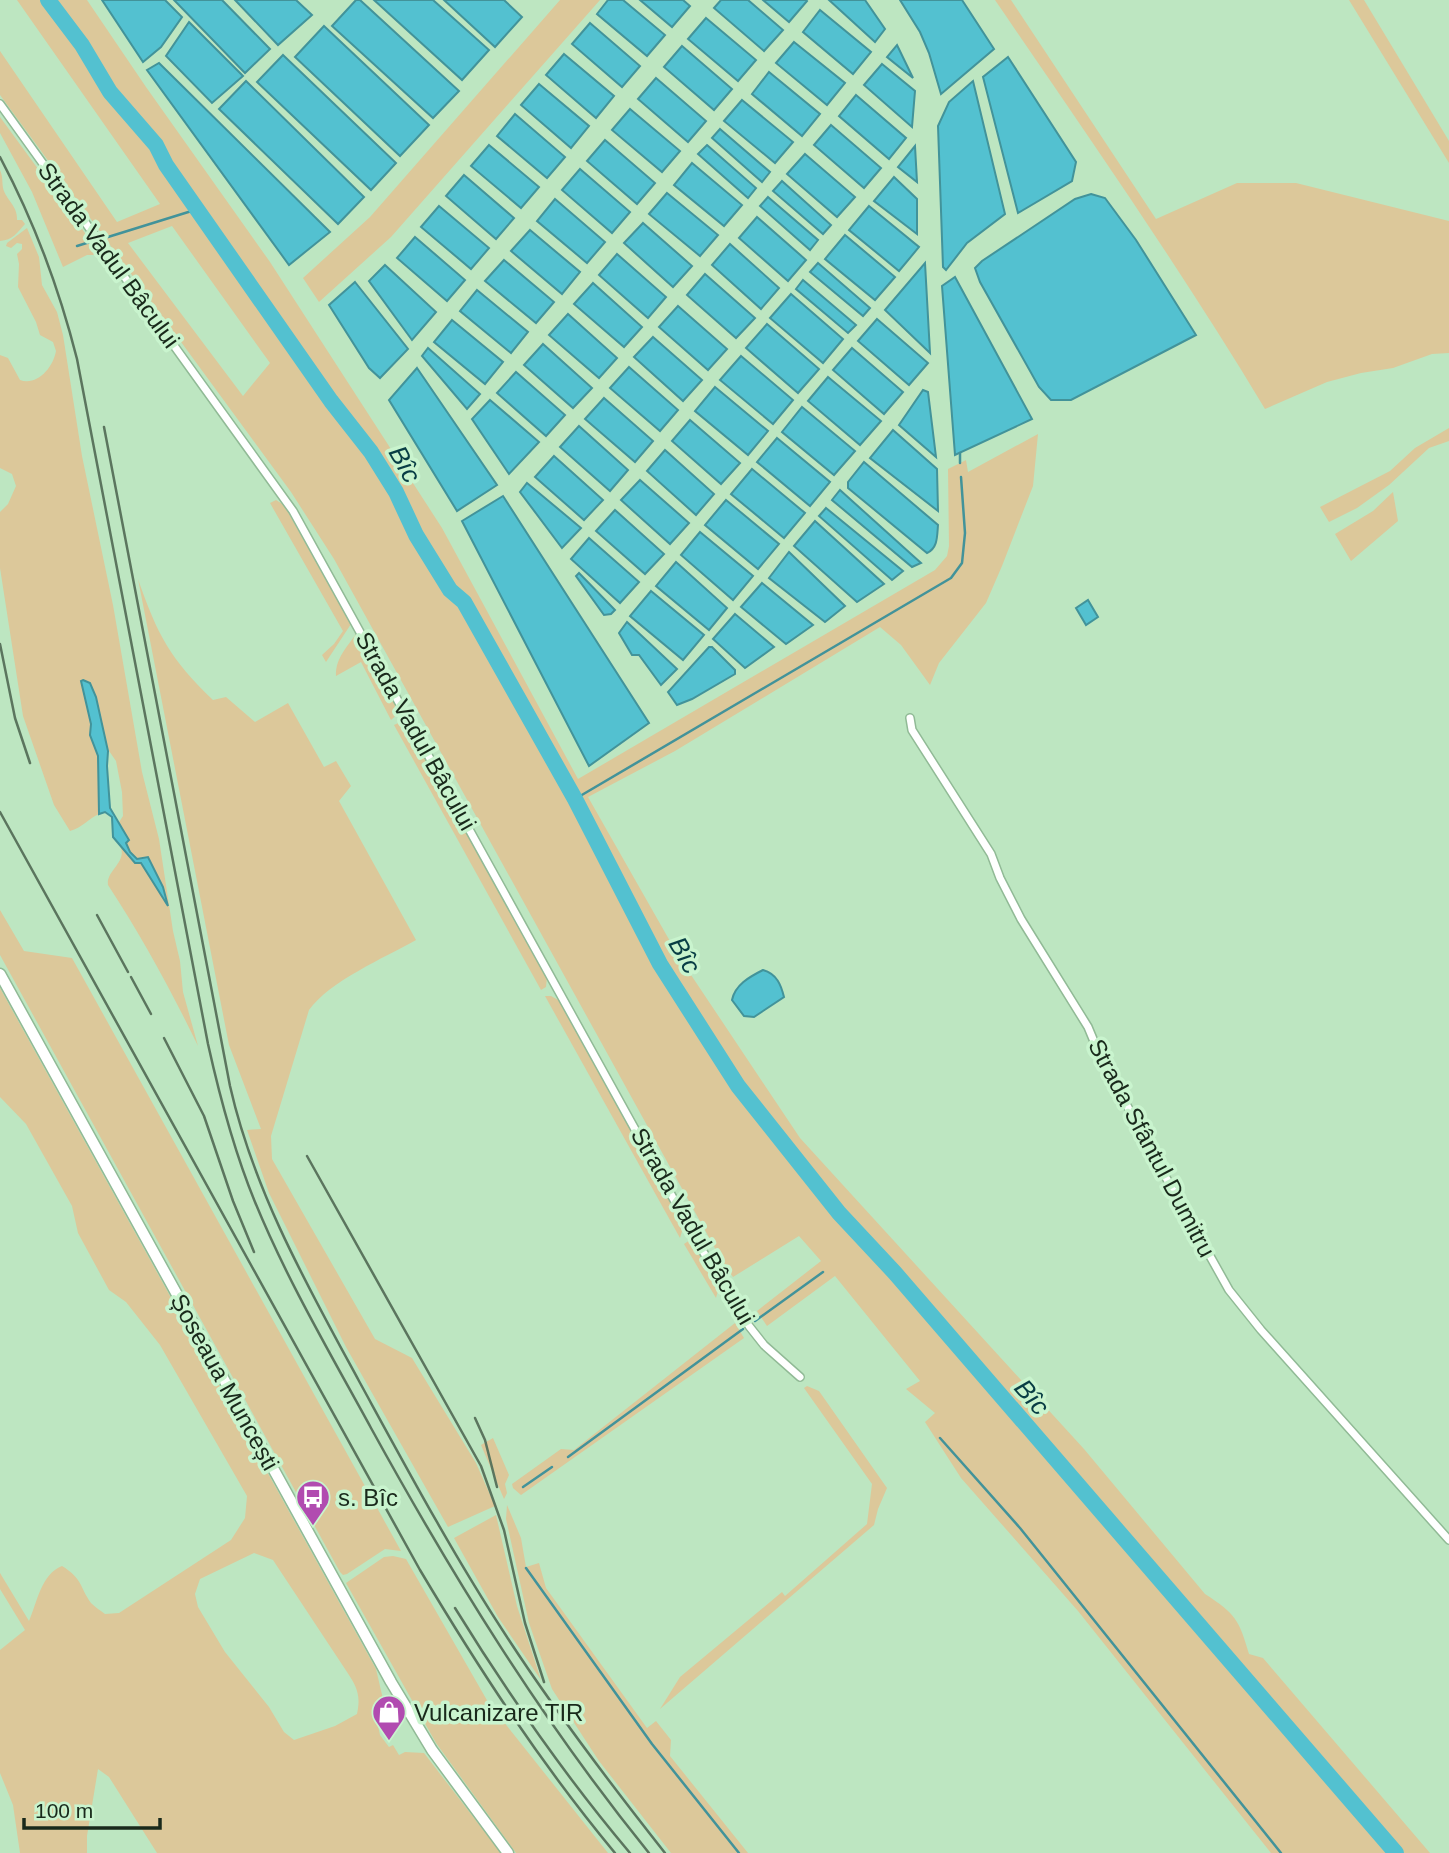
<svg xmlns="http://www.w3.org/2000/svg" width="1449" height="1853" viewBox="0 0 1449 1853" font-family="Arial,sans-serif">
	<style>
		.green { fill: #dcc89a; fill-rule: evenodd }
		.water { fill: #53c1d0; stroke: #42939a; stroke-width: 2 }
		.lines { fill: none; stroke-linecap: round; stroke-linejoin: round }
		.stream { stroke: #42939a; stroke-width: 2.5 }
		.river { stroke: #53c1d0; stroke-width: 16 }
		.minor-casing { stroke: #91ba96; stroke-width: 10 }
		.primary-casing { stroke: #91ba96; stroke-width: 13 }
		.minor { stroke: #fff; stroke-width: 7 }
		.primary { stroke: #fff; stroke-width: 10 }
		.rail { stroke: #5b755e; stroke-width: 2.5 }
		.labels { text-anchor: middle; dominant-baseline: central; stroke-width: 7; stroke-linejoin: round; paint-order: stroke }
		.street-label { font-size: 24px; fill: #19291b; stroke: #c9f4ce }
		.poi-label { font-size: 24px; fill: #19291b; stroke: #c9f4ce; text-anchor: start }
		.water-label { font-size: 26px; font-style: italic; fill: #083d44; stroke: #c9f4ce }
	</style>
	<rect width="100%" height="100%" fill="#bde6c1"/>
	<g class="green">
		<path d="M17,0H87L146,87L270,262L442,528L578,779L935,570L947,556L949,546L948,469L966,460L968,472L1038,434L1033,486L1002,566L986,603L939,663L930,685L901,645L880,627L675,751L588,797L679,957L800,1138L1084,1449L1205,1594C1236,1614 1239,1620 1249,1654L1263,1658L1430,1853H1271L1078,1611L961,1478L925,1422L935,1413L906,1389L920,1381L835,1276L767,1326L757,1311L821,1261L799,1236L733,1277L722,1261L334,559L291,492L0,95V51L117,222L160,204ZM172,226L270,363L243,396L128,243Z"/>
		<path d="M560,0H600L391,237L319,302L303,278L370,217Z"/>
		<path d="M995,0H1011L1156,219L1237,183H1296L1449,221V353L1432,354L1393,368L1361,373L1327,382L1265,409C1181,269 1087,135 995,0Z"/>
		<path d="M1349,0H1364L1449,141V163Z"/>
		<path d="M0,117L101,255H87L63,267L32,192L0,133Z"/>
		<path d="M0,170C3,177 2,181 3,188C6,200 18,206 17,220H22L25,224C17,233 13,240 0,241Z"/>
		<path d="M27,228L39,257L42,285L57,312L63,335L82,456L113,605L142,772L159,839L173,931L180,961L183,992L198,1046C171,990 142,937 108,885C106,871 126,863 121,848C119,843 114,838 112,833L123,816L122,792L116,761L107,748L96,697L88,684L81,681L91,724L90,735L98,756L99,814C88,819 82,828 70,831L54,805L23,716L0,568V512L8,504L16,486L12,474L0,468V355L8,358L20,380C37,386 53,368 56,351L53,342L40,335L36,322L18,287L19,264L17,254L22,249V244L17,243L11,248L6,246L7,243Z"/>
		<path d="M1449,428V441L1429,448L1389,485L1357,508L1329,522L1320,507L1390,471L1415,448Z"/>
		<path d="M1393,492L1398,521L1351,561L1335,534L1373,511Z"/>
		<path d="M276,500L284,505L351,624L326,662L322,655L334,644L343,631L270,503Z"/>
		<path d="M138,579C157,634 170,659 213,700L226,697L255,722L288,703L324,767L336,761L351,786L339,801L416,940C384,958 330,981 309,1010L271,1136L272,1159L375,1339L412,1358L476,1463L495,1506L448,1527L346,1347L269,1193L247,1130L261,1129L229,1045Z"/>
		<path d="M356,634L400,712L391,720L361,662L336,676C335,659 347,647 356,634Z"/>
		<path d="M405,720L547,977L546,987L541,990L394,725Z"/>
		<path d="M0,910L24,951L72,958L401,1551L385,1549L347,1574L343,1575L340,1572L0,955Z"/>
		<path d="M0,988L376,1669L383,1699L377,1721L380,1735L389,1747L393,1745L399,1755L405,1752L424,1753L501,1853H157L109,1777L98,1769L87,1836V1853H20L13,1805L0,1773V1650L25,1630L0,1589V1573L29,1621C37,1603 41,1574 62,1566C83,1579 79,1586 91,1603C95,1607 101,1611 105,1614L119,1613L231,1540L245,1518L247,1496L160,1345L126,1302L109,1290L78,1233L72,1206L26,1124L0,1097ZM254,1553L273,1560L347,1672C357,1687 361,1695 357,1714L335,1726L294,1740L284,1732L269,1707L225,1652L198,1607L195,1594L200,1579Z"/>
		<path d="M545,996H551L560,1001L671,1203L683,1228L680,1238Z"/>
		<path d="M690,1240L719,1287L716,1298L684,1244Z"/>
		<path d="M735,1323L744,1338L521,1495L513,1488L512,1484L561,1449L574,1450Z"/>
		<path d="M807,1386L819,1391L887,1488L878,1509L874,1525L660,1709L680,1677L782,1592L785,1596L867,1524L872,1484L804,1388Z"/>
		<path d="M493,1438L509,1475L505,1484L507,1493L504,1499L481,1445Z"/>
		<path d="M507,1505L521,1538L526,1567L539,1563L546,1588L647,1728L656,1721L671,1740L670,1756L748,1853H671L599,1761L552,1689L529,1623L506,1519Z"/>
		<path d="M496,1515L517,1606L541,1680L498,1617L454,1538Z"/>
		<path d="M393,1556L406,1559L488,1702L608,1853H516L436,1743L346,1583L384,1557Z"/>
	</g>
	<g class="water">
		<path d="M102,0H165L182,17L161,47L143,62Z"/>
		<path d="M174,0H222L270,49L245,73Z"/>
		<path d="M235,0H296L312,15L278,45Z"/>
		<path d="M356,0H360L459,91L433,118L332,26Z"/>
		<path d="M374,0H433L489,50L462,80Z"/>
		<path d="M444,0H504L522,17L495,47Z"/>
		<path d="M608,0H623L665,35L647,56L597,14Z"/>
		<path d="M640,0H683L690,6L672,27Z"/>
		<path d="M721,0H748L783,30L764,51L714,8Z"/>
		<path d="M763,0H806L807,1L789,22Z"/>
		<path d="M829,0H865L885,29L875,42Z"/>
		<path d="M900,0H962L994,49L941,94L929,53L920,32Z"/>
		<path d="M820,10L871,52L853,74L803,32Z"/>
		<path d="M706,18L756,60L738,81L688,39Z"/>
		<path d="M189,22L243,76L212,103L166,56Z"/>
		<path d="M590,23L640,66L622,87L572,44Z"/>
		<path d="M324,26L429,125L400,156L295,57Z"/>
		<path d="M794,42L845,83L827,105L776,63Z"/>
		<path d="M897,45L913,78L887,57Z"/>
		<path d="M682,46L732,89L714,110L664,67Z"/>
		<path d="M564,54L614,96L596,118L546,75Z"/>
		<path d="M283,55L396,163L371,190L257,82Z"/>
		<path d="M1008,57L1076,162L1072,181L1018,213L983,77Z"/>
		<path d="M159,63L330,232L289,265L147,70Z"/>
		<path d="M882,64L915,91L912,127L864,85Z"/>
		<path d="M769,72L820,114L802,136L752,94Z"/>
		<path d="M656,78L706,121L688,142L638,99Z"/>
		<path d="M246,81L364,197L338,224L219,109Z"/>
		<path d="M973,81L1005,214L967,243L946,270L943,267L938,126L949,102Z"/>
		<path d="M539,84L589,126L571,148L521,105Z"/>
		<path d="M856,95L906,138L889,159L839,116Z"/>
		<path d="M742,100L793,142L775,163L724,121Z"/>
		<path d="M630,109L680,151L662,172L612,130Z"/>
		<path d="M515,114L565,157L547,178L497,136Z"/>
		<path d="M831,125L881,168L864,188L814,145Z"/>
		<path d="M720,129L770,172L762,182L712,138Z"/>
		<path d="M605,140L655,183L637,204L587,161Z"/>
		<path d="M489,145L539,187L521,208L471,166Z"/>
		<path d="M707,145L756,188L748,198L698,154Z"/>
		<path d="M915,146L917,182L898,167Z"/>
		<path d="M805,154L855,197L837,217L787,174Z"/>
		<path d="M692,163L742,205L724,226L674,185Z"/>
		<path d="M580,169L630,212L612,233L562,190Z"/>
		<path d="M464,175L514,218L496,239L446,196Z"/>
		<path d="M894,177L917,199V234L874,201Z"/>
		<path d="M782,181L831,225L823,234L773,191Z"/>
		<path d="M667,193L718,235L700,256L649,214Z"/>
		<path d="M1091,194L1105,198L1136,240L1196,335L1071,400H1051L1039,387L980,282L975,268L982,261L1075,199Z"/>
		<path d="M768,197L818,240L810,250L760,206Z"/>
		<path d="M555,199L605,242L587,263L537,221Z"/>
		<path d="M439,206L489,248L471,269L421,227Z"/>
		<path d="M869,206L919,247L899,271L849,230Z"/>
		<path d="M757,217L806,260L788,281L739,238Z"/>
		<path d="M643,223L692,266L673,287L624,243Z"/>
		<path d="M530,230L580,272L562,294L511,251Z"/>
		<path d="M845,235L895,277L875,300L825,259Z"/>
		<path d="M415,237L465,280L447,301L397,258Z"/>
		<path d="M730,244L779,288L761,309L712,265Z"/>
		<path d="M617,254L666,297L648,318L599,275Z"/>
		<path d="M504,260L554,302L536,323L485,281Z"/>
		<path d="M818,263L870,308L863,316L810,272Z"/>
		<path d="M925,263L930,353L885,310Z"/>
		<path d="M385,265L436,312L412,340L369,281Z"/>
		<path d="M705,274L755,318L736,338L687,295Z"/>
		<path d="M955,277L1032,419L955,455L942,286Z"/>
		<path d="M803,280L856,325L848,333L796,289Z"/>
		<path d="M355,282L408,349L380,378L369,368L329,305Z"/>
		<path d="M593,283L642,327L624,347L574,304Z"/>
		<path d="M477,290L528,332L511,353L460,311Z"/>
		<path d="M791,294L843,339L823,363L770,318Z"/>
		<path d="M678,306L727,349L708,370L659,327Z"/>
		<path d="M568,314L617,358L599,378L549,335Z"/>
		<path d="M877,319L928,363L909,385L858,341Z"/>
		<path d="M452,320L503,362L485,384L434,342Z"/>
		<path d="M767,324L819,369L798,393L746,348Z"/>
		<path d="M653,337L702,380L683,401L634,357Z"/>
		<path d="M543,344L592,388L573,408L524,365Z"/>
		<path d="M428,348L480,394L467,409L422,356Z"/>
		<path d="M852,348L903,392L884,414L833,370Z"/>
		<path d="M741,356L793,400L773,424L720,380Z"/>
		<path d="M629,367L678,410L660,431L610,388Z"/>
		<path d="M417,368L497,485L457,511L389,400Z"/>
		<path d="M516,372L565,415L546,436L497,393Z"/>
		<path d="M828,377L881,421L860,445L808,401Z"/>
		<path d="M715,387L768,431L748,455L695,411Z"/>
		<path d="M923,390L928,392L936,457L899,425Z"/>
		<path d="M604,398L653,441L635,462L585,419Z"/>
		<path d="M490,400L539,442L509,474L472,419Z"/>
		<path d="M802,407L855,451L834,475L782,432Z"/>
		<path d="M690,420L740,463L721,484L672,441Z"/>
		<path d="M579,426L628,470L610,491L560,447Z"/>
		<path d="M893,430L937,469L938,511L870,458Z"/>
		<path d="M777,438L830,482L810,506L757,462Z"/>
		<path d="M665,450L714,494L696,515L647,471Z"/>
		<path d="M554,456L603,500L584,520L535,477Z"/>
		<path d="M864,462L938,525C937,536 938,548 927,553L848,488V482Z"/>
		<path d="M752,469L805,513L784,538L731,494Z"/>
		<path d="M640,480L689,523L670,544L621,500Z"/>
		<path d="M527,483L581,528L562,548L520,492Z"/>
		<path d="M840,490L921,563L912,567L832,500Z"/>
		<path d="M503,496L649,723L589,766L462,521Z"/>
		<path d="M726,500L779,544L758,569L705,525Z"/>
		<path d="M826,508L903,571L892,580L819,516Z"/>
		<path d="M615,510L664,554L645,574L596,531Z"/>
		<path d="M815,521L884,584L857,602L794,546Z"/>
		<path d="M700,532L753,576L733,600L681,555Z"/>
		<path d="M589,538L639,582L620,603L571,559Z"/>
		<path d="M789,552L845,606L825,622L769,578Z"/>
		<path d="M676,562L727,608L709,630L656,586Z"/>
		<path d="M579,573L615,610L611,614L604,615L576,576Z"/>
		<path d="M762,583L813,625L786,644L741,607Z"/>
		<path d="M651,591L704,635L683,660L630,616Z"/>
		<path d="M1088,600L1098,617L1086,625L1076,608Z"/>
		<path d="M735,614L774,647L745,668L713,639Z"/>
		<path d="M627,622L677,669L661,685L639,655H632L619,633Z"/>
		<path d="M709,647H712L735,670V674L692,699L677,705L668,692Z"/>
		<path d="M83,680L90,683L96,697L108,751L107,766L110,808L129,840L126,843L130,852L137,859L148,857L163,887L168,906L141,863H135L113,837L112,817L105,812L99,814L98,756L90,735L91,724L81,681Z"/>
		<path d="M763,970C777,974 781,985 784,997L754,1017L744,1016L732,1000C735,985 749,977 763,970Z"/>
	</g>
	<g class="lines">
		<g class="stream">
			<path d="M108,237L198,209"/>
			<path d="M77,246L93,241"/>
			<path d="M960,453V463"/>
			<path d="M575,799L951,578L962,563L965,533L961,477"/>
			<path d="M755,1321L823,1272"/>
			<path d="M940,1438L1020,1528L1281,1853"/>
			<path d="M568,1457L743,1329"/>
			<path d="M523,1487L552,1467"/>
			<path d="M526,1568L652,1744L739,1853"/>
		</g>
		<path class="river" d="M48,0L82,45L110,92L156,145L166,165L331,401L371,452L396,492L416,535L450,590L464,602L575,799L660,964L738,1086L839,1213L895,1273L1396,1853"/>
		<g class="minor-casing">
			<g id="minor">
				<path d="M0,104L293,511L699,1245L749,1326L764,1345L800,1377"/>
				<path d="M910,718L912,730L991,854L1000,878L1021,919L1088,1027L1098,1051L1150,1149L1229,1290L1261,1330L1449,1540"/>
			</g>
		</g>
		<g class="primary-casing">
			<path id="primary" d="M0,974L391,1682L432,1750L508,1853"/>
		</g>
		<use href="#minor" class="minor"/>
		<use href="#primary" class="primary"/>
		<g class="rail">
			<path d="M0,157C34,221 59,288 77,359L208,1044C220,1098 234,1151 255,1202C287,1280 330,1353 371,1428C453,1577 542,1721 649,1853"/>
			<path d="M104,427L230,1086C254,1192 308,1287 359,1381C406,1467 452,1553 505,1634C554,1710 609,1782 665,1853"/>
			<path d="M0,644L15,718L30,763"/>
			<path d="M0,812L420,1570C479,1669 541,1764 615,1853"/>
			<path d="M97,915L128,972"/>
			<path d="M131,977L151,1014"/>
			<path d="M164,1038L204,1116L233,1201L254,1252"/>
			<path d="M307,1156L481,1466L504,1530L525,1623L544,1682"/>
			<path d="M475,1418L485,1440L497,1487"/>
			<path d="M455,1608C508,1694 565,1776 630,1853"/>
		</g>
	</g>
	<defs>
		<g id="bus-pin" transform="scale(1.75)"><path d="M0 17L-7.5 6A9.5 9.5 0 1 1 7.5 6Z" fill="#b14bb0" stroke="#c9f4ce"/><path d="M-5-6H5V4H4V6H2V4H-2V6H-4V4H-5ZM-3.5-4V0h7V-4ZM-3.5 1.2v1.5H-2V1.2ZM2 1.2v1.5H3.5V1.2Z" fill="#fff"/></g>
		<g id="shop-pin" transform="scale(1.75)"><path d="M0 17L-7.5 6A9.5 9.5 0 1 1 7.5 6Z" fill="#b14bb0" stroke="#c9f4ce"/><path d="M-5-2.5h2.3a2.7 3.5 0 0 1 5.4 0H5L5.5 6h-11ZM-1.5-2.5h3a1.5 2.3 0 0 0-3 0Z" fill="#fff"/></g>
	</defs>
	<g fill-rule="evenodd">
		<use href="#bus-pin" x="313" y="1497"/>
		<use href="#shop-pin" x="389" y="1712"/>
	</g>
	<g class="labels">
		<g class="street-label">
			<text transform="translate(109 255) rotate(54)">Strada Vadul Bâcului</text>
			<text transform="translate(416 731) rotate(61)">Strada Vadul Bâcului</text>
			<text transform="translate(1152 1148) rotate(62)">Strada Sfântul Dumitru</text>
			<text transform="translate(693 1226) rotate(60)">Strada Vadul Bâcului</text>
			<text transform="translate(225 1382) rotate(61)">Șoseaua Muncești</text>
		</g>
		<g class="poi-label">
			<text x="338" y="1497">s. Bîc</text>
			<text x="414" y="1712">Vulcanizare TIR</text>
		</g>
		<g class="water-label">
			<text transform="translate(405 464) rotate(61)">Bîc</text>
			<text transform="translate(685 955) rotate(60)">Bîc</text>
			<text transform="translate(1032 1397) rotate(49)">Bîc</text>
		</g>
	</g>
	<path d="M24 1818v10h136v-10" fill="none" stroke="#19291b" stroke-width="3.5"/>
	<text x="35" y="1818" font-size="21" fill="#19291b" stroke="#c9f4ce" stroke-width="5" paint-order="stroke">100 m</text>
</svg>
